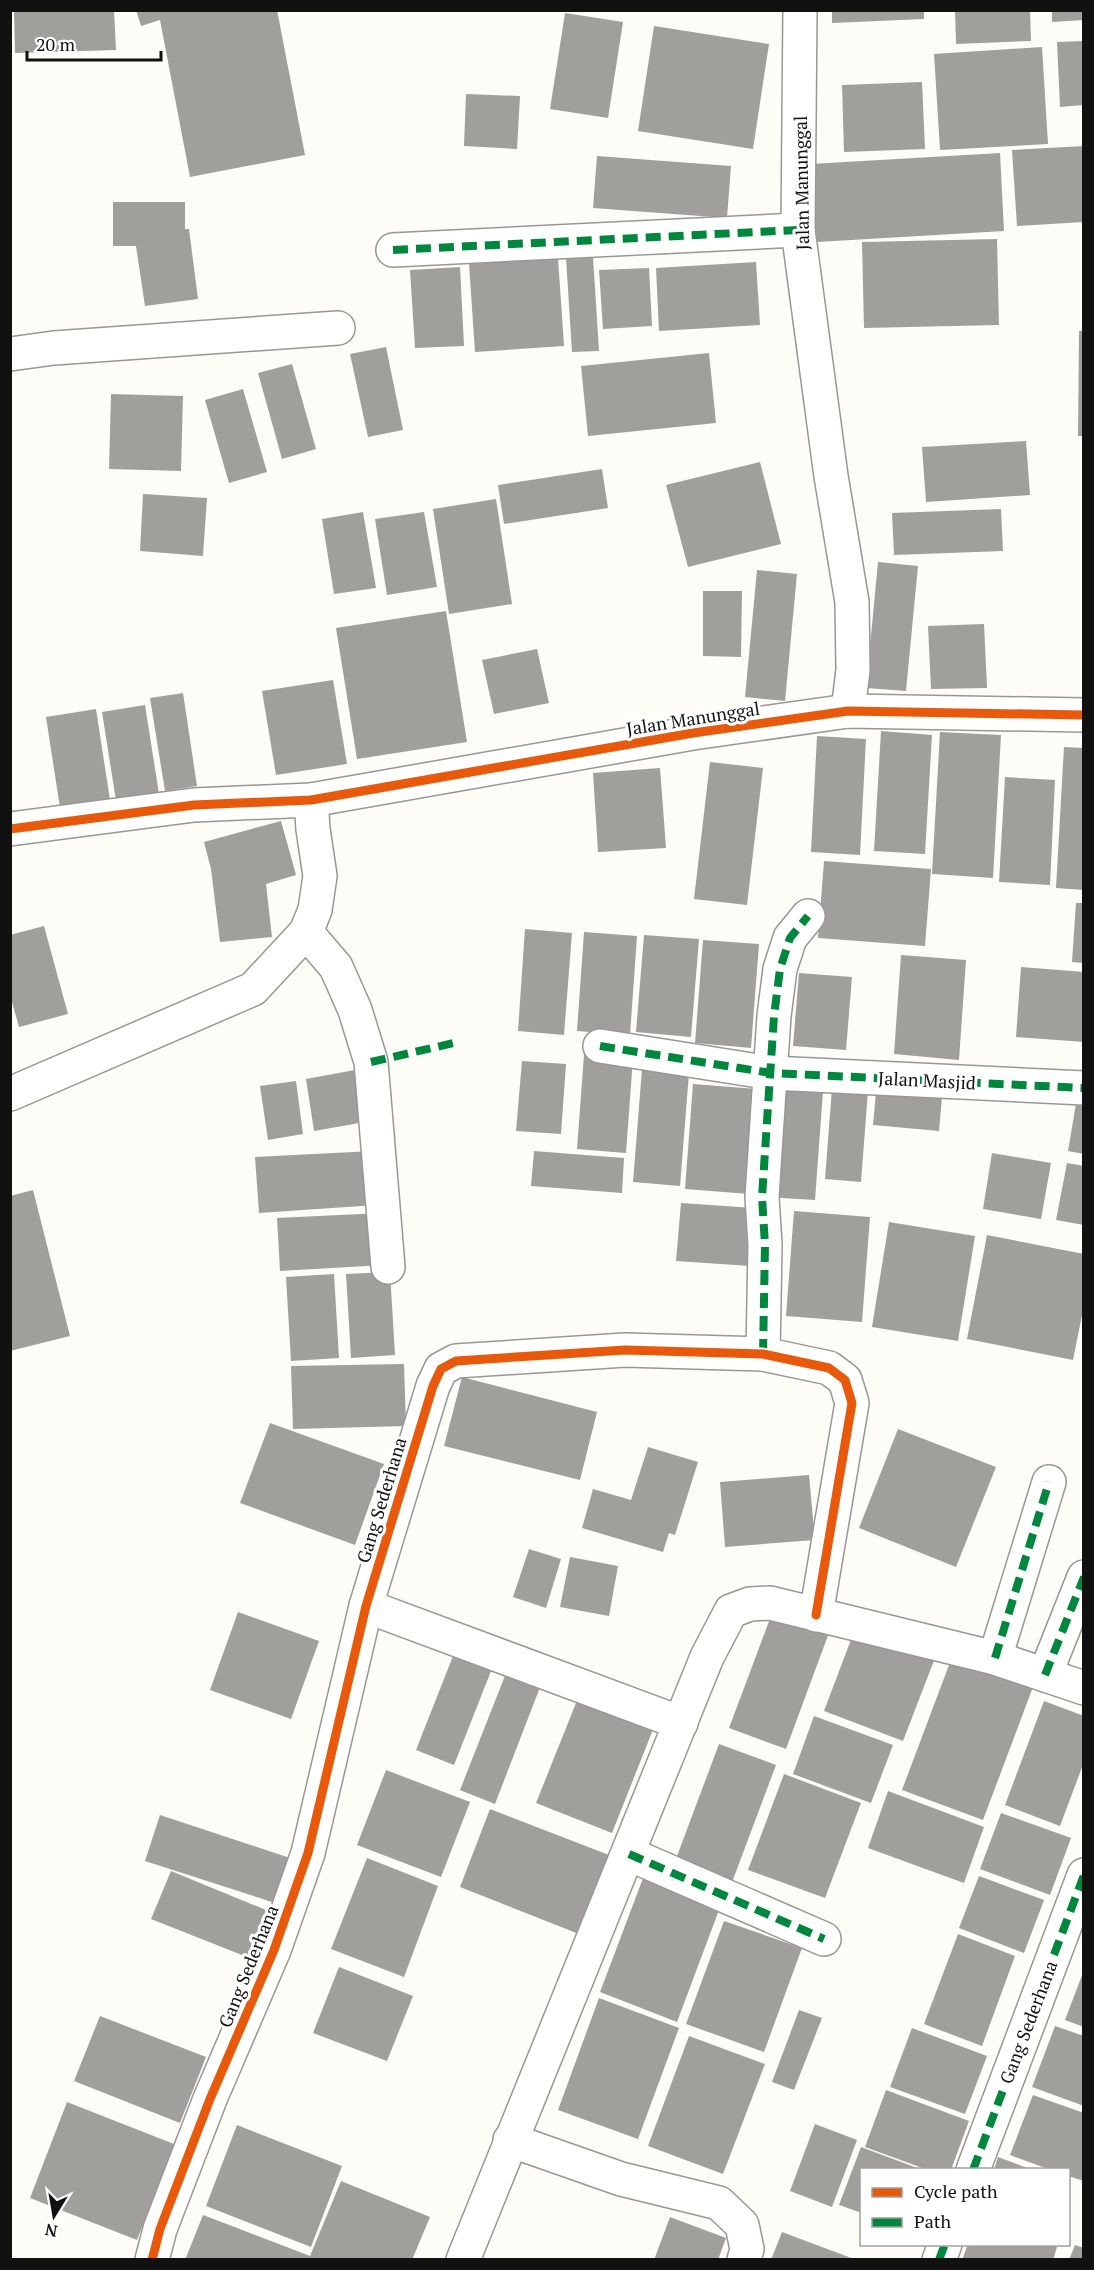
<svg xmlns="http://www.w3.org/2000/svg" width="1094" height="2270" viewBox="0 0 1094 2270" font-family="'PT Serif',serif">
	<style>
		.building { fill: #a19f9c }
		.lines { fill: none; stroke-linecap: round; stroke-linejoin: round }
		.minor-casing { stroke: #979795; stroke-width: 36 }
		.minor { stroke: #fffffe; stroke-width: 33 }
		.quiet { stroke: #00873e; stroke-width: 8; stroke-dasharray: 15 8; stroke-linecap: butt }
		.cycleway-casing { stroke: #fff; stroke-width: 13 }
		.cycleway { stroke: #e8590c; stroke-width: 9 }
		.labels { text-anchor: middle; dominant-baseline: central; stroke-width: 6; stroke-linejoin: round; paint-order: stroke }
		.street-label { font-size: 18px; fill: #111; stroke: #fff }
	</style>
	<rect width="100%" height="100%" fill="#fdfcf7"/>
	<g class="building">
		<path d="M14,10H114L116,50L15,53Z"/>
		<path d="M136,10H277L305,155L190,177L160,20L141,26Z"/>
		<path d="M832,10H924V19L832,23Z"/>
		<path d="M955,10H1030L1031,41L956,44Z"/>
		<path d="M1052,10H1084V20L1052,22Z"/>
		<path d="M565,13L623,22L608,118L550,109Z"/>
		<path d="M654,26L769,44L753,149L638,131Z"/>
		<path d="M1084,41V105L1060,107L1057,42Z"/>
		<path d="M1042,47L1048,144L940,150L934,54Z"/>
		<path d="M922,82L925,149L844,152L842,85Z"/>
		<path d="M466,94L520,96L517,149L464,146Z"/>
		<path d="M1084,146V222L1017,226L1012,150Z"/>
		<path d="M1000,153L1004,231L817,242L811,164Z"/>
		<path d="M597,156L731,166L727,218L593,208Z"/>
		<path d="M113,202H185V229H189L198,299L145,306L136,246H113Z"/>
		<path d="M997,239L999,325L864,328L862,242Z"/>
		<path d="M593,257L599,351L572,352L566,258Z"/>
		<path d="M558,258L564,346L475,352L469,264Z"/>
		<path d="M756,262L760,325L659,331L656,268Z"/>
		<path d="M460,267L464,346L415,348L410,270Z"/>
		<path d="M649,268L652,326L603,329L599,270Z"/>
		<path d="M1079,331H1084V436H1078Z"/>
		<path d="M386,347L403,430L368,437L350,354Z"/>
		<path d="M709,353L716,423L588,436L581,366Z"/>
		<path d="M292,364L316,449L282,459L258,373Z"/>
		<path d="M243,389L267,472L229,483L205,400Z"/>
		<path d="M111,394L183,396L181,471L109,469Z"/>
		<path d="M1026,441L1030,495L926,502L922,447Z"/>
		<path d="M760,462L781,544L688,567L666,485Z"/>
		<path d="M602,469L608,508L504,524L498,485Z"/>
		<path d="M143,494L207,498L203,556L140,551Z"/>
		<path d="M496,499L512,604L449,614L433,509Z"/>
		<path d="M1001,509L1003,551L894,555L892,513Z"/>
		<path d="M363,512L376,588L334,594L322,519Z"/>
		<path d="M424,512L437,587L387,595L375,519Z"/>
		<path d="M878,562L918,566L906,691L866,688Z"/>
		<path d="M757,570L797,574L785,701L745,697Z"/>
		<path d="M703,591H742L741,657L703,656Z"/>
		<path d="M446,611L467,742L357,759L336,628Z"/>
		<path d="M984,624L987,688L931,689L928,626Z"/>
		<path d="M537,649L549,703L494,714L482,660Z"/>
		<path d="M333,680L347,764L276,775L262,691Z"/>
		<path d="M183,693L197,786L165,791L150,698Z"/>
		<path d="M145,705L160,800L117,807L102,712Z"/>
		<path d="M96,709L110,800L60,808L46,717Z"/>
		<path d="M881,731L932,735L925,854L874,851Z"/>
		<path d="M940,732L1001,735L993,878L932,874Z"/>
		<path d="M817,736L866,739L860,855L811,852Z"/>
		<path d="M1064,747L1084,748V890L1056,888Z"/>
		<path d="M710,762L763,768L747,905L694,899Z"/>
		<path d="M660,768L666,848L598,852L593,773Z"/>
		<path d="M1005,777L1055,780L1050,885L999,882Z"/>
		<path d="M281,821L296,875L266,884L272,937L220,942L211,869L204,842Z"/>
		<path d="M824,861L931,869L925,946L818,938Z"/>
		<path d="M1076,903H1084V963L1072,962Z"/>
		<path d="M44,926L68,1014L19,1027L10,995V935Z"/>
		<path d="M525,929L572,933L564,1035L518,1031Z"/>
		<path d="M584,932L637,936L630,1035L577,1031Z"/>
		<path d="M644,935L699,939L691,1037L636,1032Z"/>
		<path d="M703,940L759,944L751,1048L695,1043Z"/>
		<path d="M901,955L966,960L959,1060L894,1054Z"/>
		<path d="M1021,967L1084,972V1042L1016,1037Z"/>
		<path d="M799,973L852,977L846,1050L793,1046Z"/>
		<path d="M584,1055L633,1058L626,1153L577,1149Z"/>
		<path d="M522,1061L566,1064L561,1134L516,1131Z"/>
		<path d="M642,1069L689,1073L680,1186L633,1182Z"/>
		<path d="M355,1070L365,1122L314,1131L306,1079Z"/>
		<path d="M296,1081L303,1134L268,1140L260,1086Z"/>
		<path d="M693,1084L757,1089L749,1194L685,1189Z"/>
		<path d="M775,1087L823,1091L815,1200L766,1197Z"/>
		<path d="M832,1088L868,1091L861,1182L825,1179Z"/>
		<path d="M876,1092L942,1097L939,1131L873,1125Z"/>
		<path d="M1078,1092L1084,1093V1154L1068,1151Z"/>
		<path d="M373,1151L376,1205L259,1213L255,1157Z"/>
		<path d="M534,1151L624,1158L622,1193L531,1186Z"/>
		<path d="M992,1153L1051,1163L1041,1219L983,1209Z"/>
		<path d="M1067,1163L1084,1166V1225L1056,1220Z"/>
		<path d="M33,1190L70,1336L10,1351V1196Z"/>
		<path d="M681,1203L754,1208L750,1266L676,1261Z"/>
		<path d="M794,1211L870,1217L862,1322L786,1316Z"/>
		<path d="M381,1213L384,1265L280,1271L277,1218Z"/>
		<path d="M889,1222L975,1236L958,1341L872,1327Z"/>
		<path d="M987,1235L1084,1254V1305L1073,1360L967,1339Z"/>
		<path d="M390,1272L395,1355L351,1358L346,1274Z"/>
		<path d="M334,1274L339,1358L291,1361L286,1277Z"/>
		<path d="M404,1364L406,1426L293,1429L291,1366Z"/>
		<path d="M462,1377L597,1412L580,1480L444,1446Z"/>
		<path d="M270,1423L384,1464L355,1545L240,1503Z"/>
		<path d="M898,1429L996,1467L956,1567L859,1528Z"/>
		<path d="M648,1447L698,1462L675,1535L669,1533L663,1552L582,1528L593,1489L631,1500Z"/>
		<path d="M809,1475L815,1540L725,1547L720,1482Z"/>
		<path d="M529,1549L561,1559L546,1608L513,1597Z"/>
		<path d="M570,1557L618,1566L609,1616L560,1607Z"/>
		<path d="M774,1608L830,1630L786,1749L729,1728Z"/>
		<path d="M238,1612L319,1641L291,1719L210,1690Z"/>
		<path d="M855,1629L935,1658L903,1741L824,1711Z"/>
		<path d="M455,1651L493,1666L454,1765L416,1750Z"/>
		<path d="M952,1657L1033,1687L983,1820L902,1790Z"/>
		<path d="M510,1663L544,1677L495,1804L460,1790Z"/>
		<path d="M578,1698L654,1727L612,1833L536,1803Z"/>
		<path d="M1044,1701L1084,1716V1762L1060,1826L1005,1805Z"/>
		<path d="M814,1716L893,1745L871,1803L793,1774Z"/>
		<path d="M719,1744L776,1765L731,1885L674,1864Z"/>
		<path d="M386,1770L470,1802L441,1877L357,1845Z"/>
		<path d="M784,1774L861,1803L825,1898L748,1870Z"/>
		<path d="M888,1791L984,1827L964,1883L868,1848Z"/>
		<path d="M490,1809L609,1855L579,1934L460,1887Z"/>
		<path d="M1001,1813L1071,1838L1050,1895L980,1869Z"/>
		<path d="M160,1815L290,1858L275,1903L145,1861Z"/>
		<path d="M367,1858L438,1886L404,1977L331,1949Z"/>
		<path d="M171,1871L266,1910L247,1957L151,1919Z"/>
		<path d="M645,1873L722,1902L677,2022L600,1992Z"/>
		<path d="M979,1876L1044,1900L1024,1953L959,1928Z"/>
		<path d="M724,1921L802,1948L764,2052L686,2024Z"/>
		<path d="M958,1934L1015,1956L982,2046L924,2024Z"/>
		<path d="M339,1967L413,1996L387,2061L313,2033Z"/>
		<path d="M1084,1970V2027L1065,2020Z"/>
		<path d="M599,1998L679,2028L638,2139L558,2110Z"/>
		<path d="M799,2010L822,2018L794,2090L772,2082Z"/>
		<path d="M100,2016L206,2057L180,2123L74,2081Z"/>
		<path d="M1055,2026L1084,2036V2106L1032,2087Z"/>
		<path d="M912,2028L987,2056L965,2114L890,2087Z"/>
		<path d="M689,2036L765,2064L723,2174L648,2146Z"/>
		<path d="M886,2090L969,2121L951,2170H928L865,2147Z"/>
		<path d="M1033,2095L1084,2113V2181L1068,2176V2170H1051L1010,2155Z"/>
		<path d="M67,2102L174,2144L137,2240L30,2198Z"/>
		<path d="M815,2124L857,2140L832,2207L790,2191Z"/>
		<path d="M237,2125L342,2166L311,2247L206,2206Z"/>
		<path d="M861,2147L920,2169L862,2170V2213L839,2205Z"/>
		<path d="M998,2157L1030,2169V2170H994Z"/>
		<path d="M341,2181L430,2217L412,2260H185L203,2215L310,2256Z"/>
		<path d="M670,2217L726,2238L718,2260H654Z"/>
		<path d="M782,2232L854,2259V2260H771Z"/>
		<path d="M968,2244H1051L1057,2247L1053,2260H962Z"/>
		<path d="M1075,2245L1084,2248V2260H1069Z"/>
	</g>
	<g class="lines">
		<g class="minor-casing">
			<g id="minor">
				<path d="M800,10L798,230L831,476L852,602L853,670L848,711"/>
				<path d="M393,250L798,230"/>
				<path d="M10,354L54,348L338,328"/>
				<path d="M10,829L194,805L311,800L693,733L848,711L1084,715"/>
				<path d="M306,932L336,967L355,1010L371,1062L388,1267"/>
				<path d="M600,1046L771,1073L1084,1088"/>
				<path d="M10,1094L253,989L306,932L315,910L320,876L313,829L311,800"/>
				<path d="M763,1354L765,1245L762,1197L774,1016L780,969L790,938L808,916"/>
				<path d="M366,1606L681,1723"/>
				<path d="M995,1658L1049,1482"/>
				<path d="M1045,1675L1084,1577"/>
				<path d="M629,1854L824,1939"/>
				<path d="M510,2140L621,2179L719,2203L742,2225L747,2249L744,2260"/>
				<path d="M973,2170L1084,1875"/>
				<path d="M152,2260L160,2229L210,2099L274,1950L308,1853L366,1606L433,1386L441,1369L456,1361L625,1350L763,1354L829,1368L845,1380L852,1403L816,1615"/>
				<path d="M463,2260L707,1657L731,1611L750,1604L770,1603L995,1658L1084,1688"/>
				<path d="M939,2260L945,2244"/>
			</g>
		</g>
		<use href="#minor" class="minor"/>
		<g class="quiet">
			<path d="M393,250L798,230"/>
			<path d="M600,1046L771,1073L1084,1088"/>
			<path d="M371,1062L458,1042"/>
			<path d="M763,1354L765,1245L762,1197L774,1016L780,969L790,938L808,916"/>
			<path d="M995,1658L1049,1482"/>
			<path d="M1045,1675L1084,1577"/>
			<path d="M629,1854L824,1939"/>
			<path d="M973,2170L1084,1875"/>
			<path d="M939,2260L945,2244"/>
		</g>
		<g class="cycleway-casing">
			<g id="cycleway">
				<path d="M10,829L194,805L311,800L693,733L848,711L1084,715"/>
				<path d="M152,2260L160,2229L210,2099L274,1950L308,1853L366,1606L433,1386L441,1369L456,1361L625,1350L763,1354L829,1368L845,1380L852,1403L816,1615"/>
			</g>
		</g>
		<use href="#cycleway" class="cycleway"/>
	</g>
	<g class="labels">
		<g class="street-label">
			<text transform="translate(801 183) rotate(-91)">Jalan Manunggal</text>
			<text transform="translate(693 718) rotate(-9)">Jalan Manunggal</text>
			<text transform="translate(927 1080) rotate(3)">Jalan Masjid</text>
			<text transform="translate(381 1500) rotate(-73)">Gang Sederhana</text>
			<text transform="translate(248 1966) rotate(-68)">Gang Sederhana</text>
			<text transform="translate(1028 2022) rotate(-69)">Gang Sederhana</text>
		</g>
	</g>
	<rect width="1094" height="2270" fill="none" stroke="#111111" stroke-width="24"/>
	<rect x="860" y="2168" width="210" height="78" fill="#ffffff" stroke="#a0a0a0" stroke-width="1.5"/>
	<rect x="872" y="2188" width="30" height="9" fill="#e8590c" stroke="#a0a0a0" stroke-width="1.5"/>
	<text x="914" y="2198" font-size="18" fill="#111111">Cycle path</text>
	<rect x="872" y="2218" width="30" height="9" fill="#00873e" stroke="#a0a0a0" stroke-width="1.5"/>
	<text x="914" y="2228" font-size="18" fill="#111111">Path</text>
	<g transform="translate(54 2216) rotate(191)" stroke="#ffffff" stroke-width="4.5" paint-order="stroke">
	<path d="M0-4.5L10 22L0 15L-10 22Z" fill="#111111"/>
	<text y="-9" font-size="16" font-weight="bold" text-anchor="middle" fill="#111111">N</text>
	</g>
	<path d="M27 51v9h134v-9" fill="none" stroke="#111111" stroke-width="3"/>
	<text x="36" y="51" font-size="18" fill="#111111" stroke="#ffffff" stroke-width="4.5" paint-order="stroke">20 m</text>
</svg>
